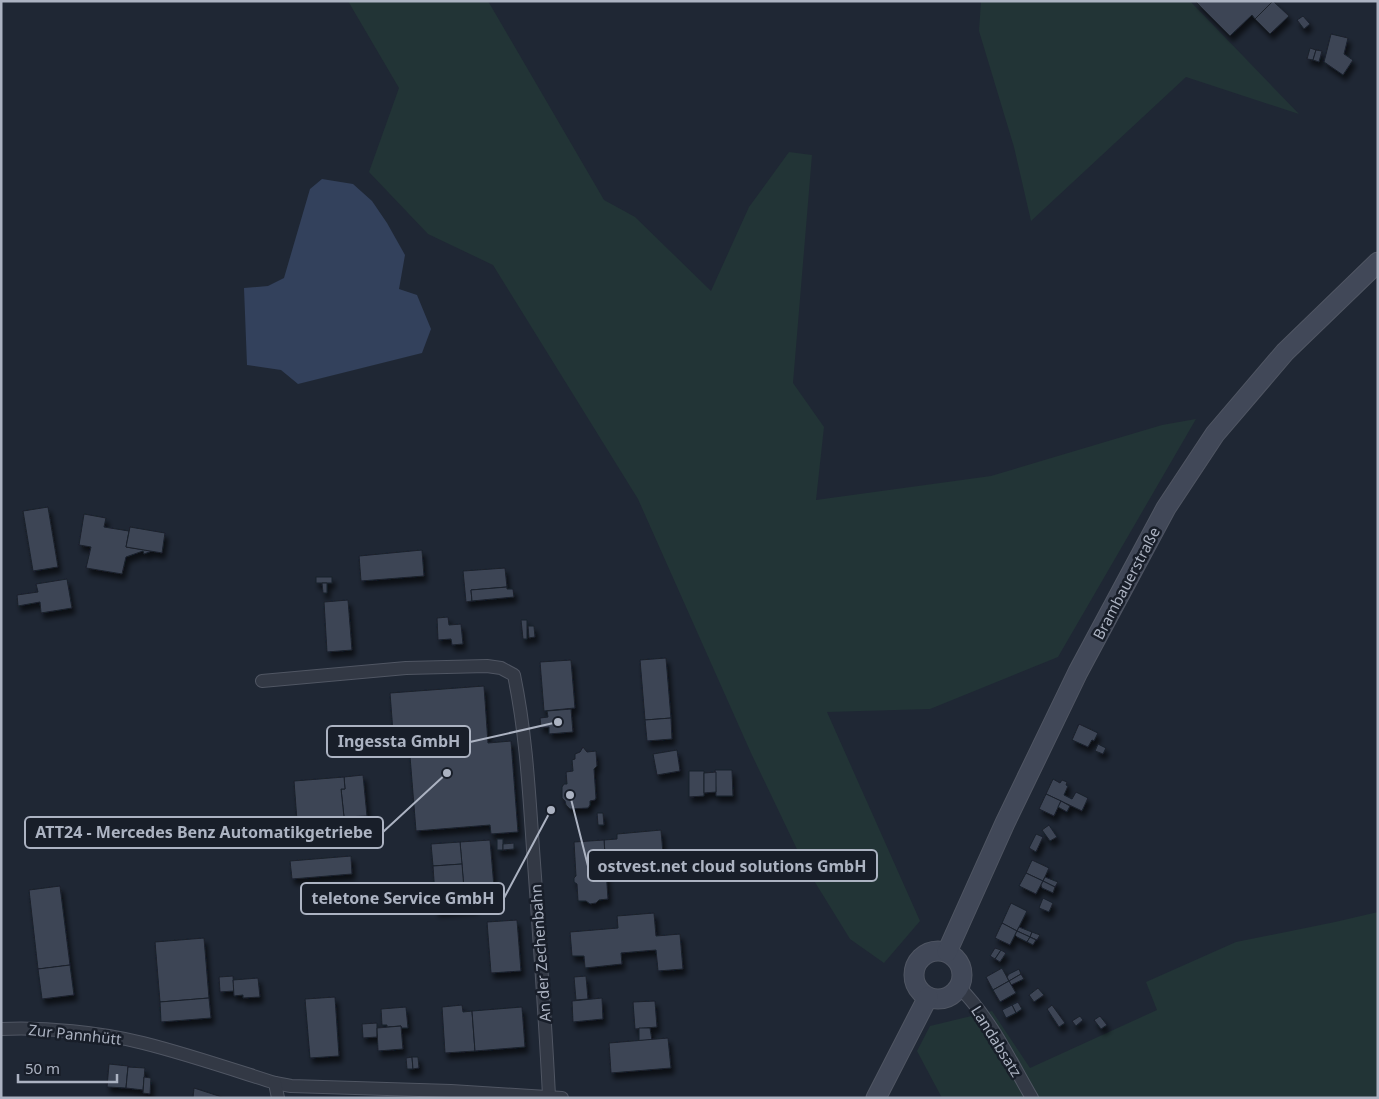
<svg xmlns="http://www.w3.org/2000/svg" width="1379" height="1099" viewBox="0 0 1379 1099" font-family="'Noto Sans',sans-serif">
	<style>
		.green { fill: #223436 }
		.water { fill: #33415c }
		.building { fill: #3c4555; stroke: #1a202b; filter: url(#shadow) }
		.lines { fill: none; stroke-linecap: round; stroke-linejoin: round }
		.minor-casing { stroke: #505663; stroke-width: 14 }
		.secondary-casing { stroke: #505663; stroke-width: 21 }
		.minor { stroke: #333945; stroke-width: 12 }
		.secondary { stroke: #414858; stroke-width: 19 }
		.labels { text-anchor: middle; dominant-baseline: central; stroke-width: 5; stroke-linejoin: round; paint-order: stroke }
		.street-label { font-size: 15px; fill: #acb3c2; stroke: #181e29 }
		.leader { fill: none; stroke: #acb3c2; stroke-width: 2 }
		.callout-dot { fill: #acb3c2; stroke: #181e29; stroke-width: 2 }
		.callout { fill: #181e29; stroke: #acb3c2; stroke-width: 2 }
		.callout-label { font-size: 16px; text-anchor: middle; font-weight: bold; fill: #acb3c2 }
	</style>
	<defs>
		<filter id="shadow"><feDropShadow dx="3" dy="5.5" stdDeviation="2.5" flood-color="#0009"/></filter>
	</defs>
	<rect width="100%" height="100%" fill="#1f2734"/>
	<g class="green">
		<path d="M348,1H488L604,200L635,217L711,291L749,207L789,152L812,155L793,383L824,427L816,500L991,476L1162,425L1196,419L1058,657L930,709L827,712L920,921L884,963L850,939L805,866L751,753L638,499L493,265L428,234L369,172L399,88Z"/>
		<path d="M981,1H1190L1299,114L1186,77L1031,221L1014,147L979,31Z"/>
		<path d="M1378,912V1098H942L917,1051L930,1026L992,1011L1030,1068L1157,1010L1146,982L1236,942L1335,922Z"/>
	</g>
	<path class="water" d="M322,179L353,184L372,201L387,223L405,255L399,289L417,295L431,329L422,353L298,384L281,370L247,365L244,288L268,286L284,278L310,189Z"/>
	<g class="building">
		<path d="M1195,1H1273L1255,19L1252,15L1230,36Z"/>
		<path d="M1273,1L1289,16L1270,34L1255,19Z"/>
		<path d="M1303,16L1310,24L1304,29L1297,20Z"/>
		<path d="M1331,34L1348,38L1344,54L1353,60L1343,75L1324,62Z"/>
		<path d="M1310,48L1316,50L1313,60L1307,59Z"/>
		<path d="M1316,50L1322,51L1319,62L1313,60Z"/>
		<path d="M48,507L58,567L33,571L23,511Z"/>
		<path d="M84,514L106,518L104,527L129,531L126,547L152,551L144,554L143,551L126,557L122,574L86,568L91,547L79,545Z"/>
		<path d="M130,527L165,533L162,553L126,547Z"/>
		<path d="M422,550L424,576L361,581L359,556Z"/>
		<path d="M505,568L507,587L471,590L472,601L466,602L463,571Z"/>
		<rect x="316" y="577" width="16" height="6"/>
		<path d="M67,579L72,608L41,613L40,602L18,606L17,595L38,592L36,584Z"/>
		<path d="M322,583H327V593H323Z"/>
		<path d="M507,587V589H513L514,597L472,601L471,590Z"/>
		<path d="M348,600L352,650L327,652L324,602Z"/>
		<path d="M448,617L449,625L461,624L463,644L452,645L451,639L438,640L437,618Z"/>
		<path d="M521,620H527V639H523Z"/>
		<path d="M528,626H534L535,637L529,638Z"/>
		<path d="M666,658L671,718L645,720L640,660Z"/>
		<path d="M571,660L575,708L544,711L540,662Z"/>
		<path d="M484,686L488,743L511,741L518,832L491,834L490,825L416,831L409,744L394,745L390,693Z"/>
		<path d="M571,709L573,732L549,734V727L541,728L540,718L548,717L547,711Z"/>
		<path d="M671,718L672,739L647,741L645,720Z"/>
		<path d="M1079,724L1098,733L1094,741L1092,740L1088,747L1072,740Z"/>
		<path d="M1098,744L1106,748L1103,754L1095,751Z"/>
		<path d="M583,747L587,752L596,751L597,766L594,769L596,798L595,800L590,801V805L588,808L570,809L566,805L565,801L562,798V787L564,784H567L566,772L573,771L572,760L575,759V754L580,752Z"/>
		<path d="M677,750L680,771L657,775L653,754Z"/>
		<path d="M715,770H732L733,796H716Z"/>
		<path d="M689,771H704V796L689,797Z"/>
		<path d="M716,772V792L704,793V773Z"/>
		<path d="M363,775L367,816L344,817L341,789H345L344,777Z"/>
		<path d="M344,777L345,789H341L344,817L297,821L294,781Z"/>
		<path d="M1053,779L1060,783L1062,780L1067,782L1066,785L1068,786L1064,795L1072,799L1076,792L1088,798L1082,811L1046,794Z"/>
		<path d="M1046,794L1061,801L1054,816L1039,809Z"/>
		<path d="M1061,801L1070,806L1067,812L1058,807Z"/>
		<path d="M597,813H603L604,825H598Z"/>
		<path d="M1049,825L1057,837L1050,841L1042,830Z"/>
		<path d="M661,830L664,865L606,869L604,840L617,839V834Z"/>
		<path d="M1036,834L1043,837L1036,852L1029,848Z"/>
		<rect x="497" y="839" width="6" height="11"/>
		<path d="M490,840L495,899L465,902L460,842Z"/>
		<path d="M604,840L608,899L599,900L596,903L590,904L586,901H578L577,884L574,882V878L576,876L574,842Z"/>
		<path d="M460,842L462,864L433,866L431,844Z"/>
		<path d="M514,843V849L503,850V844Z"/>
		<path d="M351,856L352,874L292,879L290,861Z"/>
		<path d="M1032,860L1049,868L1043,881L1026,873Z"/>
		<path d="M462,864L465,902L474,901L475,908L436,911L433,866Z"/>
		<path d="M1026,873L1043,881L1036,894L1019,886Z"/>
		<path d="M1045,877L1058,882L1055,887L1043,881Z"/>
		<path d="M1043,881L1055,887L1053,893L1042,888L1041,885Z"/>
		<path d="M60,886L70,965L38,969L29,890Z"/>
		<path d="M1043,898L1053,903L1049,912L1039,908Z"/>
		<path d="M1011,903L1027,911L1017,931L1002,923Z"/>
		<path d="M654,913L656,936L680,934L683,969L658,971L656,950L621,953L622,964L585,968L584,956H572L570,932L618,928L617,916Z"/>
		<path d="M517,920L521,971L491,973L487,922Z"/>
		<path d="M1002,923L1017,931L1010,945L995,938Z"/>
		<path d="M1019,927L1032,932L1030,937L1017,931Z"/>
		<path d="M1017,931L1030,937L1027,942L1017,937L1015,935Z"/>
		<path d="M1032,932L1040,935L1037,940L1030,937Z"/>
		<path d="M1030,937L1036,940L1033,945L1027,942Z"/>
		<path d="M204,938L209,998L160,1002L155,942Z"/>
		<path d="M995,948L1001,950L995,959L990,956Z"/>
		<path d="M1001,950L1006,953L1000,962L995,959Z"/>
		<path d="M70,965L74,995L42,999L38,969Z"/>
		<path d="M1002,968L1009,981L993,990L986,977Z"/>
		<path d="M1019,969L1021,974L1009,981L1007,977L1009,974Z"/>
		<path d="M1021,974L1024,979L1011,985L1009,981Z"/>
		<path d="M233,976L234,991L220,992L219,977Z"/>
		<path d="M586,976L588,999L576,1000L574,977Z"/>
		<path d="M258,978L260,997L243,998V995L234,996L233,980Z"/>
		<path d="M1009,981L1016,993L1000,1002L993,990Z"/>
		<path d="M1038,988L1044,995L1034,1002L1029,995Z"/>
		<path d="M335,997L339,1056L310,1058L305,999Z"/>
		<path d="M209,998L211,1018L161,1022L160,1002Z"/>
		<path d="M602,998L603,1019L573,1022L572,1001Z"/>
		<path d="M655,1001L657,1027L635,1029L633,1002Z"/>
		<path d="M1018,1002L1022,1009L1016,1013L1012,1005Z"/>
		<path d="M462,1005L463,1012L472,1011L475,1051L445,1053L442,1007Z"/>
		<path d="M1012,1005L1016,1013L1006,1018L1002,1010Z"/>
		<path d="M1052,1005L1065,1023L1059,1027L1047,1009Z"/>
		<path d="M406,1007L408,1028H401V1026L387,1027V1025H382L381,1009Z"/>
		<path d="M522,1007L525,1047L475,1051L472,1011Z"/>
		<path d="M1080,1016L1083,1020L1076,1026L1072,1021Z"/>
		<path d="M1100,1016L1107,1025L1101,1029L1094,1020Z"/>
		<path d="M377,1023V1037L363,1038L362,1024Z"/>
		<path d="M401,1026L403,1049L378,1051L377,1028Z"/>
		<path d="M639,1028H650L652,1040L639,1041Z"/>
		<path d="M668,1038L671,1068L611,1073L609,1043Z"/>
		<path d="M412,1057L413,1069H407L406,1058Z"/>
		<path d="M412,1057H418L419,1068L413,1069Z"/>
		<path d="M109,1064L128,1066L126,1088L107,1087Z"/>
		<path d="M128,1067L145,1068L143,1090L126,1088Z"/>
		<path d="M144,1077L151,1078L150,1094L143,1093Z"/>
		<path d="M194,1088L225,1098H193Z"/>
	</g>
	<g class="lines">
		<g class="minor-casing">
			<g id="minor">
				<path d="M262,681L406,668L487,666L501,668L514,675C526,733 529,791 533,849C539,932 545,1014 549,1096"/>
				<path d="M959,987C990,1018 1010,1060 1032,1098"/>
				<path d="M1,1029C45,1027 100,1032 143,1043C187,1054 231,1069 275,1083L291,1086L451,1091L562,1098"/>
				<path d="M275,1083L278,1098"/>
			</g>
		</g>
		<g class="secondary-casing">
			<g id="secondary">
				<circle cx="938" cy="975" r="24"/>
				<path d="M947,952L1005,823L1078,672L1166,508L1215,434L1285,352L1378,262"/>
				<path d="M876,1098L928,997"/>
			</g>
		</g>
		<use href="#minor" class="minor"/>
		<use href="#secondary" class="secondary"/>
	</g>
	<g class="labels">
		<g class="street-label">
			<text transform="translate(1126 583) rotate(-62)">Brambauerstraße</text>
			<text transform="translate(540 953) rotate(-94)">An der Zechenbahn</text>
			<text transform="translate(75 1034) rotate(6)">Zur Pannhütt</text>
			<text transform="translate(997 1041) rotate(58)">Landabsatz</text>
		</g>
	</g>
	<path class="leader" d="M558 722L470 742M447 773L383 832M570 795L588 866M551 810L504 898"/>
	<g class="callout-dot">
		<circle cx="558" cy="722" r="5"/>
		<circle cx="447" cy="773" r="5"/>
		<circle cx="570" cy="795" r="5"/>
		<circle cx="551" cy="810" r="5"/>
	</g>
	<g class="callout">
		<rect x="327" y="726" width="143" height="31" rx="5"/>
		<rect x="25" y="817" width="358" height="31" rx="5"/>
		<rect x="588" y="850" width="289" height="31" rx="5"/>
		<rect x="301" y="883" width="203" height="31" rx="5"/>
	</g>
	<g class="callout-label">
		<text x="399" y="747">Ingessta GmbH</text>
		<text x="204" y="838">ATT24 - Mercedes Benz Automatikgetriebe</text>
		<text x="732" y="872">ostvest.net cloud solutions GmbH</text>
		<text x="403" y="904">teletone Service GmbH</text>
	</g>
	<rect width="1379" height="1099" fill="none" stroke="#acb3c2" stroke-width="5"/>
	<path d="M18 1074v8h99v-8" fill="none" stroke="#acb3c2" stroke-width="2.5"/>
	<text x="25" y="1074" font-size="15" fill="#acb3c2" stroke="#181e29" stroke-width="4" paint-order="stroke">50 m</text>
</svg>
